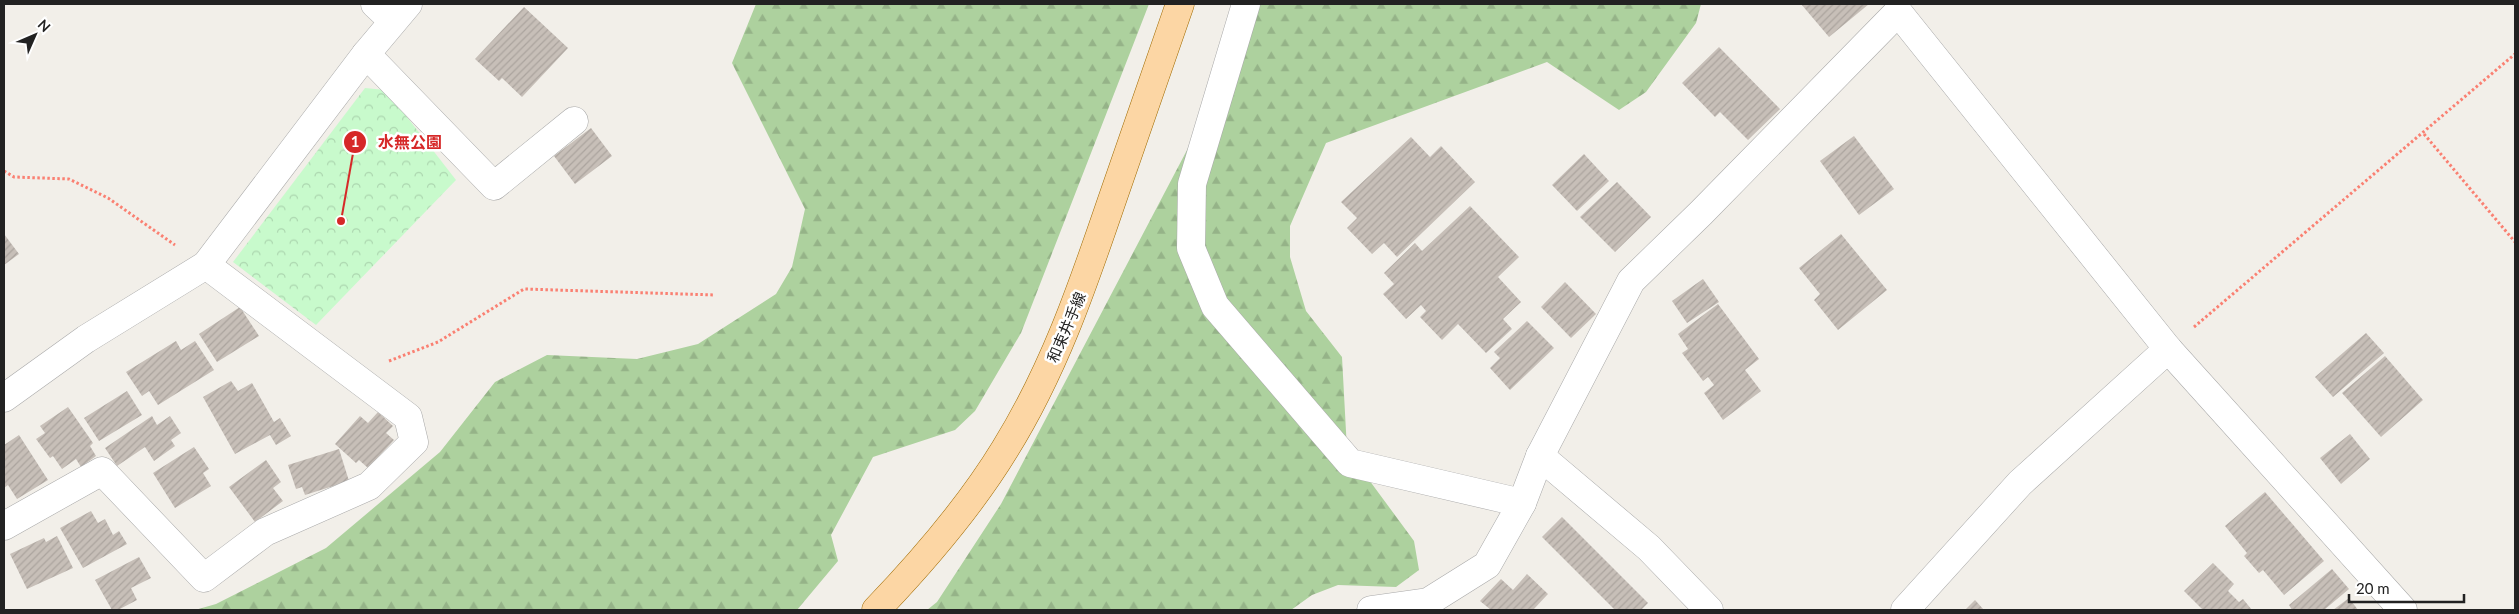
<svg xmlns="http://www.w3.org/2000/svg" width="2519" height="614" viewBox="0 0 2519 614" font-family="Lato,'Noto Sans JP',sans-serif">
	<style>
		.forest { fill: url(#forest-firs) }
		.park { fill: url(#park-crowns) }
		.building { fill: url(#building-hatch) }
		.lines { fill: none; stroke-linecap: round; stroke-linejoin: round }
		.minor-casing { stroke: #a9a9a9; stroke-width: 29 }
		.major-casing { stroke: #a06b00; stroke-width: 29 }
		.path { stroke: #fa8072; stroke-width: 3; stroke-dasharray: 2.5 2.5; stroke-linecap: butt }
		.minor { stroke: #fff; stroke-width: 28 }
		.major { stroke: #fcd6a4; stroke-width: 28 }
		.labels { text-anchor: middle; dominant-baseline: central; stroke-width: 5; stroke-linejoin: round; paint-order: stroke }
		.street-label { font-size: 15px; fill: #222; stroke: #fff }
		.leader { fill: none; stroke: #d62828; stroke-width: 2 }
		.callout-dot { fill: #d62828; stroke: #fff; stroke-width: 2 }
		.mark-label { font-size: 15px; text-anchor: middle; font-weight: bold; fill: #fff }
		.callout-label { font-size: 16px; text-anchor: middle; font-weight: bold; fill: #d62828; stroke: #fff; stroke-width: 5; stroke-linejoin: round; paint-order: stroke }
	</style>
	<defs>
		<pattern id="forest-firs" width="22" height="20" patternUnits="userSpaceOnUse" patternTransform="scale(1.25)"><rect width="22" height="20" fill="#add19e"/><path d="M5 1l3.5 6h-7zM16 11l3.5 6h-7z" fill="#95b388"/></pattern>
		<pattern id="park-crowns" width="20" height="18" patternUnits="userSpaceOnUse" patternTransform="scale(1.25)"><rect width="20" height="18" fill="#c8facc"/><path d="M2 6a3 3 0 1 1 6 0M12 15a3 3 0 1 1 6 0" fill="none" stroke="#acd6af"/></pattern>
		<pattern id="building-hatch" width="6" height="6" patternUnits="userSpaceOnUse" patternTransform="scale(1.25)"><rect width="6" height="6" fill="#c7bfb8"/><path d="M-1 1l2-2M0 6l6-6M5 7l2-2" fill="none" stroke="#aba49e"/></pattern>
	</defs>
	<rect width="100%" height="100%" fill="#f2efe9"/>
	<g class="forest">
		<path d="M756,4H1149L1021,333L975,411L955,430L873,457L831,535L838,561L797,610H195L216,604L326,548L440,452L495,382L547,355L637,359L698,344L776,294L792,267L805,209L732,63Z"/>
		<path d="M1254,4H1701L1696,23L1646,92L1619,110L1547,62L1326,143L1290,226V257L1306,311L1342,357L1347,450L1414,541L1419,570L1396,587L1338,585L1312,595L1291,610H927L937,602L1001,504L1238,53Z"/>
	</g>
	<path class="park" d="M365,88L386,90L456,180L316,325L233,262Z"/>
	<g class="building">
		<path d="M1801,4H1869L1829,37Z"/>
		<path d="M524,7L568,48L522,97L502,78L499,81L475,59Z"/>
		<path d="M1719,47L1780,109L1748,140L1720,112L1715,117L1682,83Z"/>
		<path d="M591,128L612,156L575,184L554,156Z"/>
		<path d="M1854,136L1894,189L1859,215L1820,161Z"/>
		<path d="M1411,137L1430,157L1441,146L1475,182L1397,257L1384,243L1372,254L1347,228L1357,218L1341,202Z"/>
		<path d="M1584,154L1609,181L1577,211L1552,185Z"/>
		<path d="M1617,182L1651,217L1615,252L1580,217Z"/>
		<path d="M1470,206L1519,257L1498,277L1521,302L1503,319L1512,329L1486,353L1458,324L1442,340L1420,317L1426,311L1421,305L1406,319L1383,294L1394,284L1384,273L1415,243L1422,251Z"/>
		<path d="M4,234L19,254L4,265Z"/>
		<path d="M1841,234L1887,290L1838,330L1814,300L1820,294L1799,268Z"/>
		<path d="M1703,279L1719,302L1687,323L1672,301Z"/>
		<path d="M1565,282L1596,314L1571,338L1541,307Z"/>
		<path d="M1718,304L1759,359L1745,370L1761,391L1723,420L1704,393L1714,385L1708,377L1703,381L1682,353L1688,349L1678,334Z"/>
		<path d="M240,307L259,336L217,362L199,334Z"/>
		<path d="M1527,321L1554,348L1510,390L1490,368L1500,358L1494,352Z"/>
		<path d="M2366,333L2384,353L2333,397L2315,377Z"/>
		<path d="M176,341L181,350L195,341L214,370L158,405L149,391L142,396L126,372Z"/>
		<path d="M2385,356L2423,400L2381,437L2342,393Z"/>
		<path d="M231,381L238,391L252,383L274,422L280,418L291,436L276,445L270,435L235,454L203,397Z"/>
		<path d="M127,391L142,415L99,441L84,418Z"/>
		<path d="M68,407L93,443L90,446L96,456L81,467L76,459L62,469L53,456L50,458L36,439L45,433L40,426Z"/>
		<path d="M378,412L393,426L386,433L394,440L368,468L359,460L356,463L335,444L360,416L368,423Z"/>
		<path d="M152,416L157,425L170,416L181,433L171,440L175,446L154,461L145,447L117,466L105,448Z"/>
		<path d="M2350,434L2370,459L2341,484L2320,458Z"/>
		<path d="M19,435L48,480L17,499L8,485L4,488V445Z"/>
		<path d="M194,447L209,469L203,473L211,486L175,508L153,473Z"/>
		<path d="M339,449L349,481L305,495L302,487L296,489L288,465Z"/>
		<path d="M266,460L281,482L273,488L283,501L255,522L229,487Z"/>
		<path d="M2265,492L2324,561L2284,595L2263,570L2259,573L2244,556L2247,553L2225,526Z"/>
		<path d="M91,511L98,523L105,519L113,535L119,531L127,544L83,568L60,528Z"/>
		<path d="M1562,517L1648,603L1641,610H1615L1542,537Z"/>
		<path d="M57,536L73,568L27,589L10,554L44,538L46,542Z"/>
		<path d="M139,557L151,578L131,588L137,600L118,610H112L95,580Z"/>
		<path d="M2213,563L2234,584L2228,591L2239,602L2243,599L2252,610H2203L2184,591Z"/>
		<path d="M2332,569L2349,589L2324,610H2292L2289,605Z"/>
		<path d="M1527,574L1548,594L1533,610H1491L1480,601L1501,579L1513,590Z"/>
		<path d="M2349,598L2358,610H2333Z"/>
		<path d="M1975,600L1984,610H1965Z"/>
	</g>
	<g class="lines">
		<g class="minor-casing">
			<g id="minor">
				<path d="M375,4L392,20"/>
				<path d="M1246,4L1192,184L1191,248L1215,306L1350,463L1522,503"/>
				<path d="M366,54L494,186L574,121"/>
				<path d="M4,398L86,339L206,265L366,54L408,4"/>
				<path d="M1540,456L1649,548L1709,610"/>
				<path d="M4,526L102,471L204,578L265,532L369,486L414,442L408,417L206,265"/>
				<path d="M1371,610L1428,602L1487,565L1522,503L1540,456L1631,281L1701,213L1898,12L2168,349L2403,610"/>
				<path d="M1905,610L2020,483L2168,349"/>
			</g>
		</g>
		<g class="major-casing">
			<path id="major" d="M876,610C924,560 969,508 1005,449C1053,372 1082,288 1111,203C1134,137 1157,70 1180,4"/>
		</g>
		<g class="path">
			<path d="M2424,134L2515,242"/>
			<path d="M4,171L14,177L69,179L108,198L175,245"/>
			<path d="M2194,327L2515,54"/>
			<path d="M389,361L438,342L524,289L715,295"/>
		</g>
		<use href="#minor" class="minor"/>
		<use href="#major" class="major"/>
	</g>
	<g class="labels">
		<g class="street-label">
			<text transform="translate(1066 327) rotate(-67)">和束井手線</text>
		</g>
	</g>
	<path class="leader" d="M341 221L355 142"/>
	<g class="callout-dot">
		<circle cx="341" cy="221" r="5"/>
		<circle cx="355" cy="142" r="12"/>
	</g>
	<g class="mark-label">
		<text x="355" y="147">1</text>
	</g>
	<g class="callout-label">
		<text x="410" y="148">水無公園</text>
	</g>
	<rect width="2519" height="614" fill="none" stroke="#222222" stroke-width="10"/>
	<g transform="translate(35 35) rotate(45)" stroke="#ffffff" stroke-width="4" paint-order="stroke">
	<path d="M0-4L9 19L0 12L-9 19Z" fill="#222222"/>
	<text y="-8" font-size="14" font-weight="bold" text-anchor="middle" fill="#222222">N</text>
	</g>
	<path d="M2349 594v8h115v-8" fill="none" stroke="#222222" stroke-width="2.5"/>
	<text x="2356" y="594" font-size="15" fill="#222222" stroke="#ffffff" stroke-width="4" paint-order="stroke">20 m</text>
</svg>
